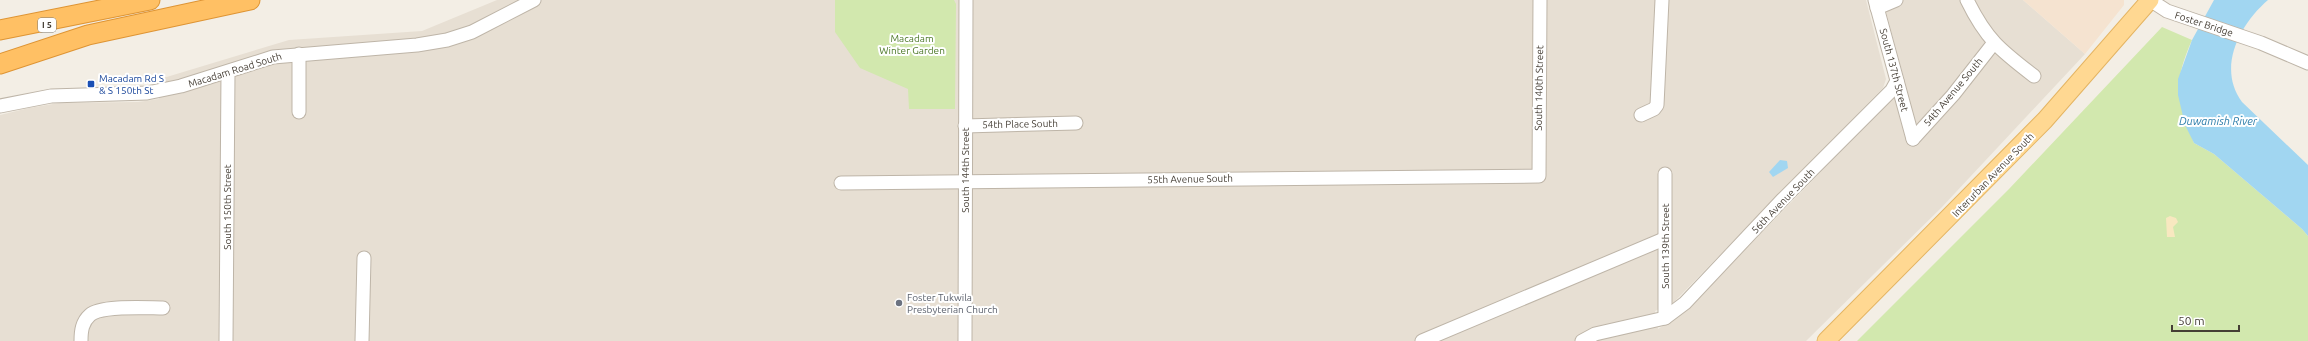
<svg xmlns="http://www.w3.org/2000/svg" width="2308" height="341" viewBox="0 0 2308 341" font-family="Ubuntu,sans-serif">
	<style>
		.residential { fill: #e7dfd3 }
		.commercial { fill: #f5e3d0 }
		.green { fill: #d2e8ae }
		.sand { fill: #f8e8c0 }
		.water { fill: #a1d6f1 }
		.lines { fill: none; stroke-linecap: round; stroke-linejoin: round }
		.minor-casing { stroke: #beb5a8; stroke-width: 15 }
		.major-casing { stroke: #e4b462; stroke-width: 19 }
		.highway-casing { stroke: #de9434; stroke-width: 21 }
		.minor { stroke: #fff; stroke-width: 13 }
		.major { stroke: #ffd892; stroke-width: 17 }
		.highway { stroke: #ffc064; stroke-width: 19 }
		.transit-dot { fill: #1a4fb4; stroke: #fff; stroke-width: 1.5 }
		.worship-dot { fill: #6b7280; stroke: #fff; stroke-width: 1.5 }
		.labels { text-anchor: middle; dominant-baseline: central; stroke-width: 4; stroke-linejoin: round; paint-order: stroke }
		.shield { fill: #fff; stroke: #7d7872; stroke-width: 1 }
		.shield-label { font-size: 9px; font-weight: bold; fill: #453e35 }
		.street-label { font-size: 10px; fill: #453e35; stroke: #fff }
		.park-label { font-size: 10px; fill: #4c7828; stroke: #fff }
		.transit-label { font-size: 10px; fill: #164399; stroke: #fff; text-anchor: start }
		.worship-label { font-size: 10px; fill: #5b616d; stroke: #fff; text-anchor: start }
		.water-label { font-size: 11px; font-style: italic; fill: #2c7daa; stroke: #fff }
	</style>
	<rect width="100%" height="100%" fill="#f3eee5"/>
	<path class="residential" d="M497,0H1866L1886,79L1883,88L1674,302L1655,311L1658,329L1683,313L1813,180L1902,86L1904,79L1883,0H2023L2085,54L1942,207L1806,341H0V115L29,108L59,103L138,102L159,99L160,79L289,40L422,31Z"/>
	<path class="commercial" d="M2023,0H2124V5L2085,54Z"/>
	<g class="green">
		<path d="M835,0H954L956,4L955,109H909L908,89L860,68L835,32Z"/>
		<path d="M2162,27L2192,40C2172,85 2178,98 2194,143L2214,154L2302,229L2308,236V341H1857L2009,189Z"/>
	</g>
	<path class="sand" d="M2170,216L2176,218L2178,222L2173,227L2175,237H2167L2166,218Z"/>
	<g class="water">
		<path d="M2214,0H2268C2239,25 2217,68 2242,102L2308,165V236L2302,229L2214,154L2194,143L2185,125L2178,95V79L2192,40Z"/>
		<path d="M1780,160L1787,161L1788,168L1773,177L1769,172Z"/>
	</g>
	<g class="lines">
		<g class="minor-casing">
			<g id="minor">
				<path d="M1875,0L1913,139"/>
				<path d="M1967,0C1986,39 2000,50 2034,76"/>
				<path d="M2150,0L2167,11L2261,43L2308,63"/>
				<path d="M1877,8L1896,0"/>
				<path d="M0,106L51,96L147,93L181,86L273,57L417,45L447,40L472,32L534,0"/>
				<path d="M299,112V54"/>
				<path d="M1641,115L1654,109L1657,105L1662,0"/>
				<path d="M965,126L1076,123"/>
				<path d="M1913,139L1953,95L1993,44"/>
				<path d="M1665,174V318"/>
				<path d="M841,183L1539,176L1540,0"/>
				<path d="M81,341C81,331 82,322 90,315C101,305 147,308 163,308"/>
				<path d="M226,341L228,73"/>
				<path d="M362,341L364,258"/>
				<path d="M965,341L966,0"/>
				<path d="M1422,341L1664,239"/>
				<path d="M1582,341L1595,334L1665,318L1685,303L1783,199L1892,90L1897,81"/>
			</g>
		</g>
		<g class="major-casing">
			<path id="major" d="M1826,341L2045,120L2150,0"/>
		</g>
		<g class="highway-casing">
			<g id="highway">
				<path d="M0,30L150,0"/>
				<path d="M0,64L88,35L250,0"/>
			</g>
		</g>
		<use href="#minor" class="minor"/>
		<use href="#major" class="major"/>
		<use href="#highway" class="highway"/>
	</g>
	<rect class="transit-dot" x="87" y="80" width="8" height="8" rx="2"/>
	<circle class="worship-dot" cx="899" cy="303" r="4"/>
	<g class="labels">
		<rect class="shield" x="38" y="18" width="18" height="14" rx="3"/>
		<g class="shield-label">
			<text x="47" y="25">I 5</text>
		</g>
		<g class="street-label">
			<text transform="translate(2204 24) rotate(18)">Foster Bridge</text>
			<text transform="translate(235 70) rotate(-17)">Macadam Road South</text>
			<text transform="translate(1894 70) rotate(75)">South 137th Street</text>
			<text transform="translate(1539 88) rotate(-89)">South 140th Street</text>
			<text transform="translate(1953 92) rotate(-50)">54th Avenue South</text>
			<text transform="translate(1020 124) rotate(-1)">54th Place South</text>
			<text transform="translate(965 170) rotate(-90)">South 144th Street</text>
			<text transform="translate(1993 175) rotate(-46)">Interurban Avenue South</text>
			<text transform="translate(1190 179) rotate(-1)">55th Avenue South</text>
			<text transform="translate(1783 201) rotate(-46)">56th Avenue South</text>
			<text transform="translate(227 207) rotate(-90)">South 150th Street</text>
			<text transform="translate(1665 246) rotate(-90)">South 139th Street</text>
		</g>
		<g class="park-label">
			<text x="912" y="38">Macadam<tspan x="912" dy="12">Winter Garden</tspan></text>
		</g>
		<g class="transit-label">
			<text x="99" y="78">Macadam Rd S<tspan x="99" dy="12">&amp; S 150th St</tspan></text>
		</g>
		<g class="worship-label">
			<text x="907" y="297">Foster Tukwila<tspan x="907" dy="12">Presbyterian Church</tspan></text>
		</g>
		<g class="water-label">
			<text x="2218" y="121">Duwamish River</text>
		</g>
	</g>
	<path d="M2172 325v6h67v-6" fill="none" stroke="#453e35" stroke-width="2"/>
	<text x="2178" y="325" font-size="12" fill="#453e35" stroke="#ffffff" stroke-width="3" paint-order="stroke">50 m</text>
</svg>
